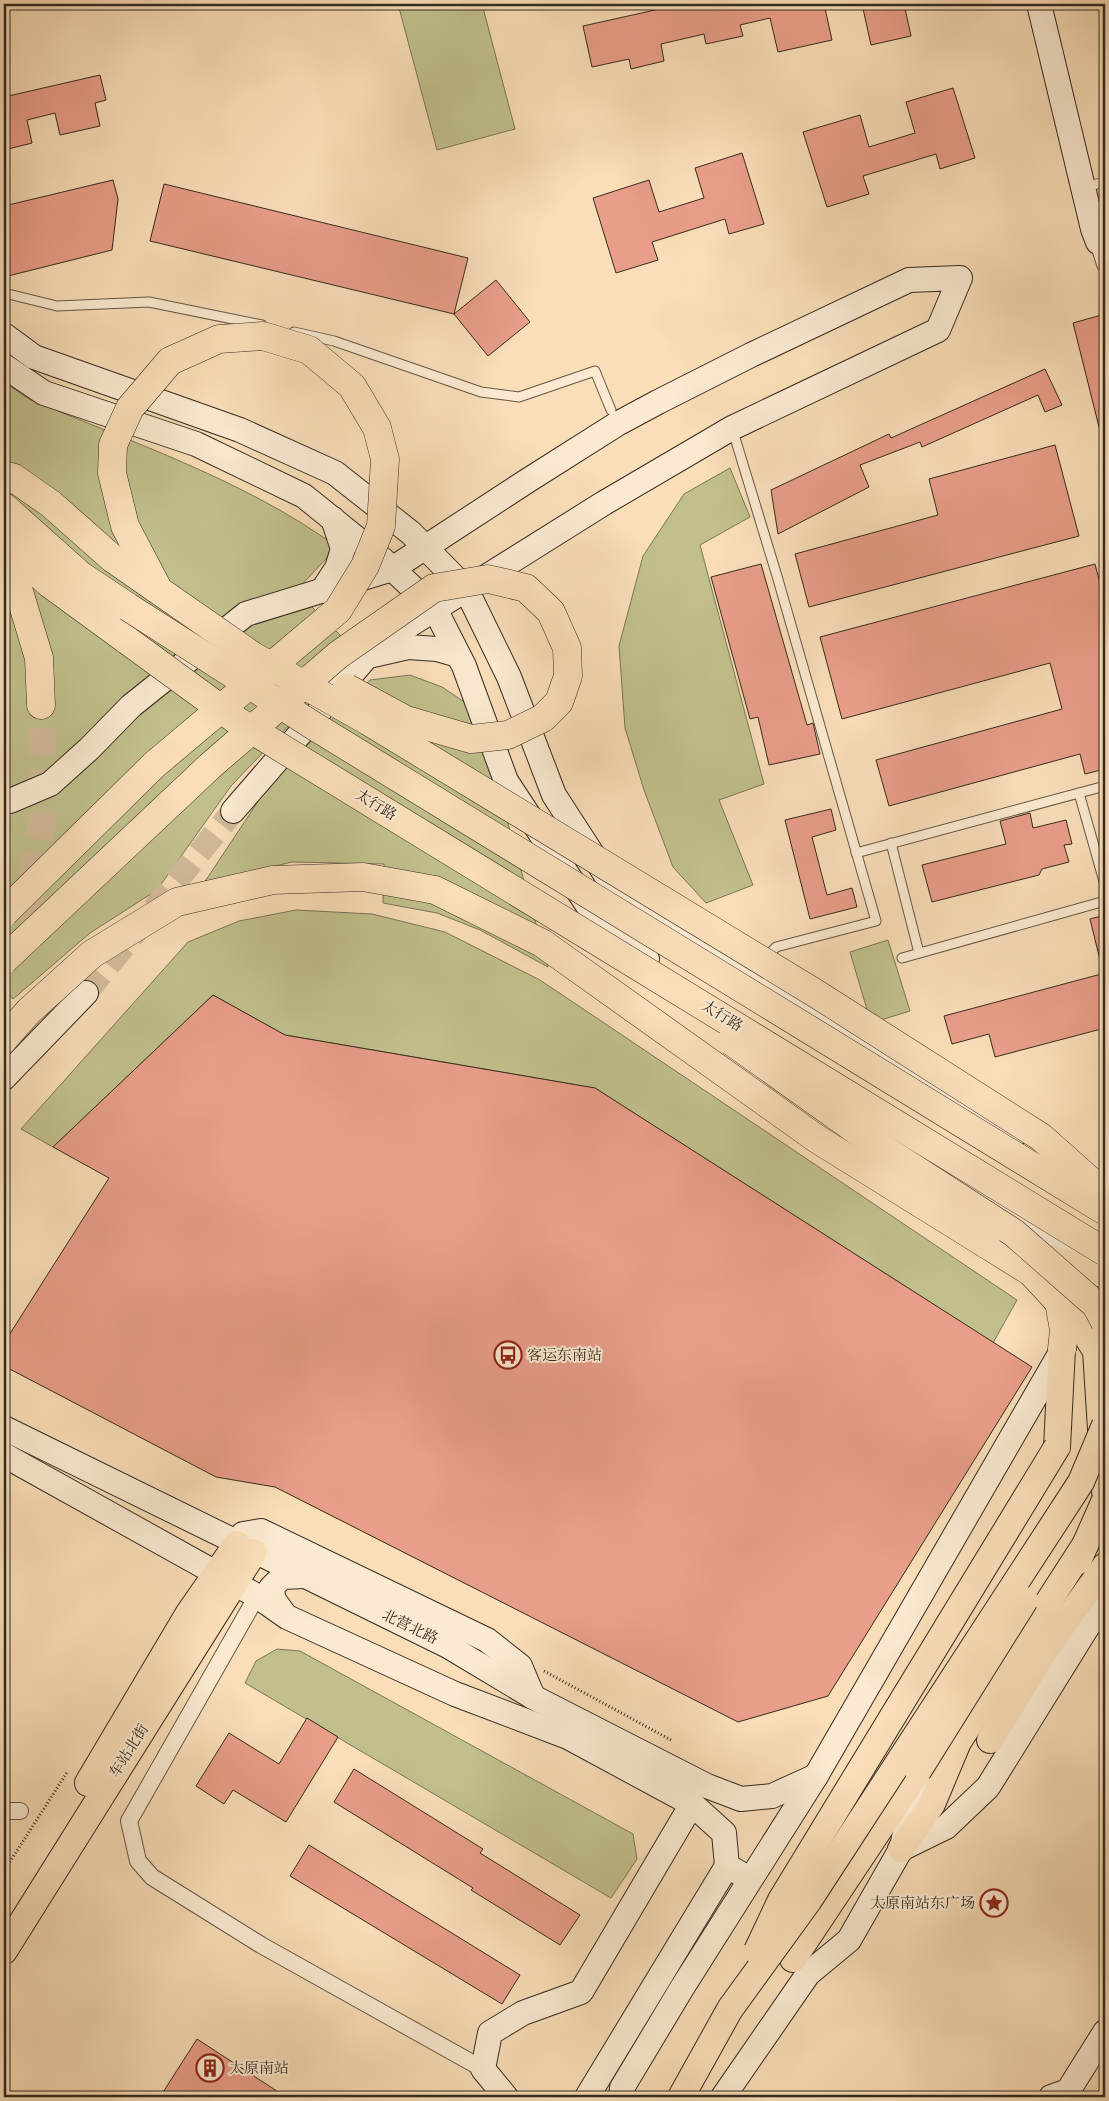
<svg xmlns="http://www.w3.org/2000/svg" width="1109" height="2101" viewBox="0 0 1109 2101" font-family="'IM FELL English','Noto Serif SC',serif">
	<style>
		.green { fill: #c1c08c; stroke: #7a7556 }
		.building { fill: #e99e89; stroke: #342a20 }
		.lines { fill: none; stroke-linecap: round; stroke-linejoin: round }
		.secondary-tunnel { stroke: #d2ba9a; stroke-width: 24; stroke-dasharray: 24 12; stroke-linecap: butt }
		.highway-tunnel { stroke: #d2ba9a; stroke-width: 28; stroke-dasharray: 28 14; stroke-linecap: butt }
		.lane-casing { stroke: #655746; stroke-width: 11 }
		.street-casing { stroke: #655746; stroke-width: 18 }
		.secondary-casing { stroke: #342a20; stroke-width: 26 }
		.primary-casing { stroke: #342a20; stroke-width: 28 }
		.highway-casing { stroke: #342a20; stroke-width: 29 }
		.path { stroke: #342a20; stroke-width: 3; stroke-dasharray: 1 2.5; stroke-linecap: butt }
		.lane { stroke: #fbead1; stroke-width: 9 }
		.street { stroke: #fbead1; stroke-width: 16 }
		.secondary { stroke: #fbead1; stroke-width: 24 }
		.primary { stroke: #f9deb8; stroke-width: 26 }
		.highway { stroke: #f9deb8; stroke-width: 28 }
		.primary-bridge-casing { stroke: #342a20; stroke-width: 28; stroke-linecap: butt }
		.highway-bridge-casing { stroke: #342a20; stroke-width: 29; stroke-linecap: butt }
		.primary-bridge { stroke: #f9deb8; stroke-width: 26 }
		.highway-bridge { stroke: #f9deb8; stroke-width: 28 }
		.labels { text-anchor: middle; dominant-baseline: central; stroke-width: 4; stroke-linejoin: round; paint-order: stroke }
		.street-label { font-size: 15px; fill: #342a20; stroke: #fbead1 }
		.poi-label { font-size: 15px; fill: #342a20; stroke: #fbead1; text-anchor: start }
	</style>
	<rect width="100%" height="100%" fill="#f9deb8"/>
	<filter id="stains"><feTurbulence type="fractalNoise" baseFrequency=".004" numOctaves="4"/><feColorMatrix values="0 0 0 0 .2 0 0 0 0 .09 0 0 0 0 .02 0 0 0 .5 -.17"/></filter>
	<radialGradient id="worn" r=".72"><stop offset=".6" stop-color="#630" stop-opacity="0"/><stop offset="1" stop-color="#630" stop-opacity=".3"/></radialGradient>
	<g class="green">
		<path d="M398,4H482L515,129L437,150Z"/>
		<path d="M4,382L29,399C131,442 247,481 337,547L296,591L358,653L231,786L157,890L90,933L13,999L4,988Z"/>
		<path d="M730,468L750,517L700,545L764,784L719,800L753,885L706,903L673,867L644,790L625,728L619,646L643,556L684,494Z"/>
		<path d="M410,675L442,687L487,717L497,784L548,967L480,930L437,913L383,903L384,864L292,862L204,883L269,785L370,680Z"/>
		<path d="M296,910L372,914L445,932L540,980L1017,1300L993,1343L595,1088L285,1035L213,995L53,1147L21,1129L188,942L239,921Z"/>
		<path d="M888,940L910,1011L871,1023L850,952Z"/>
		<path d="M277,1649L300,1651L633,1834L637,1859L611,1898L245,1683L256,1661Z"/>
	</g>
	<g class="building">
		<path d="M682,4H824L832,40L778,52L770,18L740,25L743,36L706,44L704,34L661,44L664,61L631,69L629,59L592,67L583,26Z"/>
		<path d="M862,4H904L911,36L871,45Z"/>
		<path d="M100,75L106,100L95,103L100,126L60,135L55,113L27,120L32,143L4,150V97Z"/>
		<path d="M953,88L975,158L940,169L936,154L863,176L869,194L827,207L803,132L860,115L869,147L915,133L906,102Z"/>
		<path d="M742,153L764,224L729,234L725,219L652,242L658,260L616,273L593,198L649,180L659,212L704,198L695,168Z"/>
		<path d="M113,180L118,199L112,250L4,277V206Z"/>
		<path d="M164,184L468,258L454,314L150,241Z"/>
		<path d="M496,280L530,322L488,356L454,314Z"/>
		<path d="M1105,314V430L1100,431L1073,323Z"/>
		<path d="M1045,369L1062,405L1045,412L1038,395L922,447L920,442L860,465L869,487L778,534L771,490L889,434L891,438Z"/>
		<path d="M1055,445L1079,536L809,607L795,554L938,515L929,479Z"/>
		<path d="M761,564L807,725L813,723L820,754L769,765L758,717L750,719L711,577Z"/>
		<path d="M1095,564L1105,603V769L1085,774L1080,754L889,806L876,760L1062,709L1050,663L842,719L820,637Z"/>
		<path d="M831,809L836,830L812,837L827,895L852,888L857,907L810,919L785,820Z"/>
		<path d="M1030,813L1033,828L1066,820L1072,844L1064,845L1069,862L1042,869L1039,875L932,902L922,865L1006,844L1000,821Z"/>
		<path d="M1105,915V959L1100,960L1090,919Z"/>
		<path d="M1105,973V1028L995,1057L989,1034L952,1044L944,1016Z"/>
		<path d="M213,995L285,1035L595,1088L1032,1367L828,1696L738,1722L275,1487L216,1477L4,1366V1343L109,1178L53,1147Z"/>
		<path d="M307,1718L338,1737L286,1822L233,1790L224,1804L196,1786L229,1733L279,1764Z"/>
		<path d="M354,1769L483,1849L480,1853L580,1915L560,1945L471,1890L473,1888L334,1802Z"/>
		<path d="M309,1845L520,1975L502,2004L290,1876Z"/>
		<path d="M197,2039L286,2097H160Z"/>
	</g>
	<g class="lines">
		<path class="secondary-tunnel" d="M86,993L233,811"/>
		<path class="highway-tunnel" d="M4,959L28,906L43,814L41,705"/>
		<g class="lane-casing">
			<g id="lane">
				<path d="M1084,187L1105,182"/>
				<path d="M4,293L57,306L149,302L262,325"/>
				<path d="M294,332L334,341L481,392L519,397L595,371L611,410"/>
				<path d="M732,428L777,576L876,921L776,947L765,959"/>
				<path d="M1079,793L1105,885"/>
				<path d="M891,843L919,953"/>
				<path d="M856,853L1105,786"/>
				<path d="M902,958L1105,901"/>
			</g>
		</g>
		<g class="street-casing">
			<g id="street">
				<path d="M1098,242L1105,264"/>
				<path d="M257,1596L129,1821L138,1861L152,1877L261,1945L483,2069"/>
				<path d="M4,1811H20"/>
			</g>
		</g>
		<g class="secondary-casing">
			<g id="secondary">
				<path d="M1039,4L1093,229L1098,242"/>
				<path d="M4,335L34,357L240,430L335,473L411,533L466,589L509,677L554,795L611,883L679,938L750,976L1014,1135"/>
				<path d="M4,366L44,393L196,444L304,496L382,559L435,609L464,666L506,781L600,924L647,959"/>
				<path d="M322,591L337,568L343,549L333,519"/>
				<path d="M373,655L408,647L437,649L458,655"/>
				<path d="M4,801H10L50,784L89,749L131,706L246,614L392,569L527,481L617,424L658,402L751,355L909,280L960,278L938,330L732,428L604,503L376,646L233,811"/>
				<path d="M4,1078L86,993"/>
				<path d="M898,1143L1101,1269"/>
				<path d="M4,1428L448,1646L533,1697L707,1786L741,1799L772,1796L816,1776"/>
				<path d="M4,1455L257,1596L287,1617L455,1694L568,1737L692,1804L724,1833L727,1866L750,1879"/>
				<path d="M237,1544L243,1534L261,1531L487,1640L520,1666L533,1697"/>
				<path d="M284,1614L274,1600L271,1588L282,1577L305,1576"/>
				<path d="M1074,1634L1088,1626L1105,1602"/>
				<path d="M902,1847L917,1775"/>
				<path d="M506,2097L483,2069L490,2033L523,2013L581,1992L692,1804"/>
				<path d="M587,2097L727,1866"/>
				<path d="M621,2097L622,2088L682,1988L816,1776L1064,1347"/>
				<path d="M723,2097L808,1974L849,1940L901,1849L946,1827L988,1787L1088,1626"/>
				<path d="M1051,2097L1068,2091L1105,2032"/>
			</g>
		</g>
		<g class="primary-casing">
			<g id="primary">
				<path d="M1056,1300L1079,1324L1096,1351L1105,1491"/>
				<path d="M1057,1447L1062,1349"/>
				<path d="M1078,1561L1105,1500"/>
				<path d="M990,1740L1045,1650L1105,1566"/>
				<path d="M88,1783L189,1613L237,1544"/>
				<path d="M901,1849L932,1804L958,1742L1085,1545"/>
				<path d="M4,1951L254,1552"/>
				<path d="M793,1959L918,1771"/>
			</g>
		</g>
		<g class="highway-casing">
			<g id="highway">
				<path d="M4,507L80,575L128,607"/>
				<path d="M4,543L50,584L128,641"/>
				<path d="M4,558L17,585L39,658L41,705"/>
				<path d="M986,1244L1031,1272L1059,1302L1064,1330L1062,1349"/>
				<path d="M1036,1256L1105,1274"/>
			</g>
		</g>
		<g class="path">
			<path d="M544,1671L671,1740"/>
			<path d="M4,1871L68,1771"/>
		</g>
		<use href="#lane" class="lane"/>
		<use href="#street" class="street"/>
		<use href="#secondary" class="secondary"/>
		<use href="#primary" class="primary"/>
		<use href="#highway" class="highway"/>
		<g class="primary-bridge-casing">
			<g id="primary-bridge">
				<path d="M918,1771L1025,1600"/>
				<path d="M757,1951L781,1900L1057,1447"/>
				<path d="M681,2097L730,2009L809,1900L1081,1482L1105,1425"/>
			</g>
		</g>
		<g class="highway-bridge-casing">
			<g id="highway-bridge">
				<path d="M4,475L14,478L51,504L112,558L253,656L368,721L815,993L1041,1137L1105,1194"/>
				<path d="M128,607L314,726L1105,1211"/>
				<path d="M128,641L239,722L1105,1252"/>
				<path d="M4,913L154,765L338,610L365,566L381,526L385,459L377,428L352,386L309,350L263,336L219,339L170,361L130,408L113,445L112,473L125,526L157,587"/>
				<path d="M4,960L210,766L338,655L434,588L488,579L526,588L551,612L567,648L568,676L559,702L543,718L508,735L471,739L406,720L347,688"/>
				<path d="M4,1039L29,1011L92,954L177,902L273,880L363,877L435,890L542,943L817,1139L986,1244"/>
				<path d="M731,1041L870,1140L1014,1233L1096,1305L1105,1322"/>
			</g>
		</g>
		<use href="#primary-bridge" class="primary-bridge"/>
		<use href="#highway-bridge" class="highway-bridge"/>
	</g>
	<defs>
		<g id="bus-ring" transform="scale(1.4375)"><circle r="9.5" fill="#fbead1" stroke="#8f2418" stroke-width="1.5"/><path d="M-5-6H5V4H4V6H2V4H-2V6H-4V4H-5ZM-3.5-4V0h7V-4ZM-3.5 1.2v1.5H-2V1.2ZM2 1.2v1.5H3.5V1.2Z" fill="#8f2418"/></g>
		<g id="sight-ring" transform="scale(1.4375)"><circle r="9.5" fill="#fbead1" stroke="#8f2418" stroke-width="1.5"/><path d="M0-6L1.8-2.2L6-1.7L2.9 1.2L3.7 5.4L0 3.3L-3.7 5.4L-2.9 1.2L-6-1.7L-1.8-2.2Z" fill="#8f2418"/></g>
		<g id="building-ring" transform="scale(1.4375)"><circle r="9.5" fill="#fbead1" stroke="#8f2418" stroke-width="1.5"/><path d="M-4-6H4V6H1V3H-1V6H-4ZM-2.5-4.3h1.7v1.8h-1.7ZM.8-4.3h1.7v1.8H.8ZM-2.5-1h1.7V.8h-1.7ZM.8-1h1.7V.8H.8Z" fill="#8f2418"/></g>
	</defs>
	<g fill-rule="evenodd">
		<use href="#bus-ring" x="508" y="1355"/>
		<use href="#sight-ring" x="994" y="1903"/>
		<use href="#building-ring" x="210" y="2068"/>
	</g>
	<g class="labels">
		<g class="street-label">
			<text transform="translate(376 805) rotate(31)">太行路</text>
			<text transform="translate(722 1016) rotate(32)">太行路</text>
			<text transform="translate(410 1627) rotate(26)">北营北路</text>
			<text transform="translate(129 1751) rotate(-58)">车站北街</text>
		</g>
		<g class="poi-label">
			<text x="527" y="1355">客运东南站</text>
			<text x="975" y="1903" text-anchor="end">太原南站东广场</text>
			<text x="229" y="2068">太原南站</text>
		</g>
	</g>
	<rect width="1109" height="2101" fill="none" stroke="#f9deb8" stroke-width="20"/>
	<rect x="5" y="5" width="1099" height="2091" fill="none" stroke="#342a20" stroke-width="2.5"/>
	<rect x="10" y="10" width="1089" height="2081" fill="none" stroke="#342a20"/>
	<rect width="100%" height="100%" filter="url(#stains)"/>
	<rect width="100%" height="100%" fill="url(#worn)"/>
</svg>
